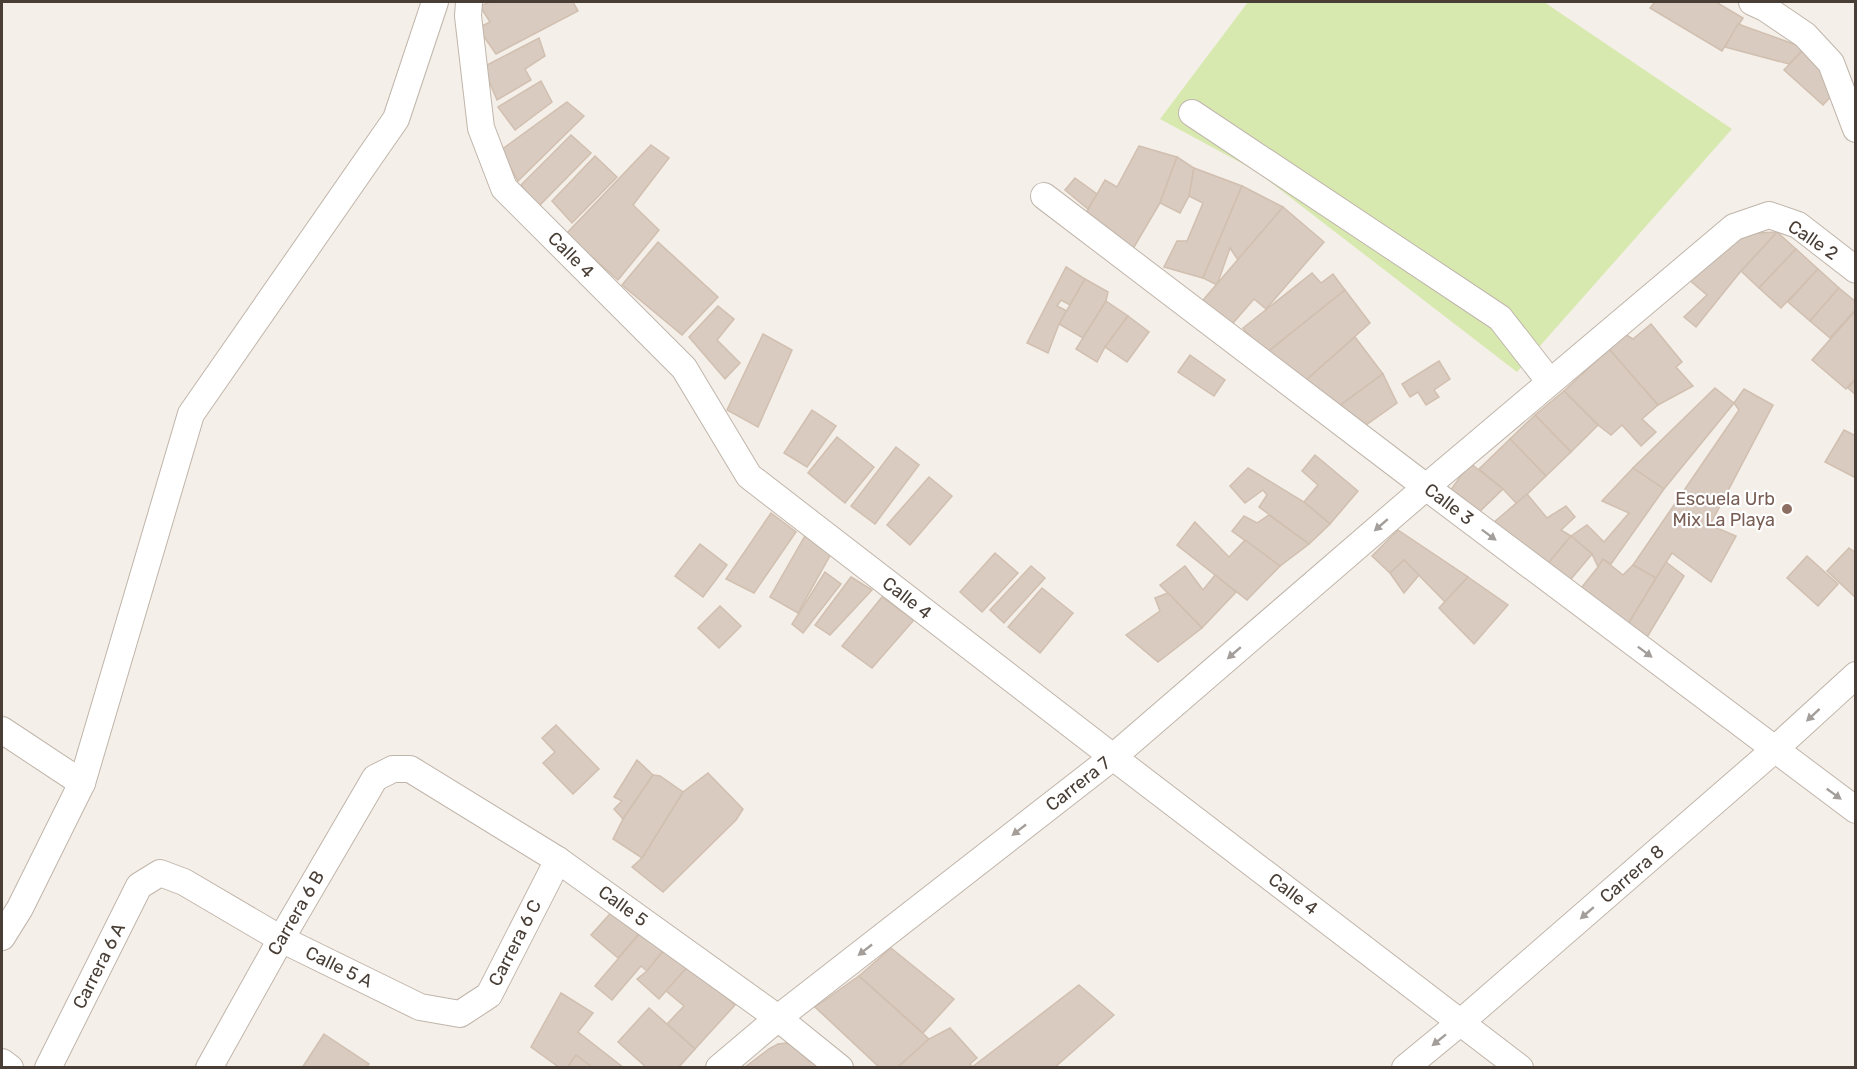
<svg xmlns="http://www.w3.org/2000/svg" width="1857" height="1069" viewBox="0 0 1857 1069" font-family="Rubik,sans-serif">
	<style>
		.green { fill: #d8e9b0 }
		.building { fill: #d9cbc0; stroke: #d1bfb0; stroke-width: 1.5 }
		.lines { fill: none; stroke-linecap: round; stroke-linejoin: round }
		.street-casing { stroke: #c0b5aa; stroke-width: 28 }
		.street { stroke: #fff; stroke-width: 26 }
		.oneway { fill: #a49e9a }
		.education-dot { fill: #8d6e63; stroke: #fff; stroke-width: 2 }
		.labels { text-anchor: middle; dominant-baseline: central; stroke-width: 4.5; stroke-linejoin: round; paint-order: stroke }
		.street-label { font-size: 18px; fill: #483e36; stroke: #fff }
		.education-label { font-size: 18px; fill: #785e54; stroke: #fff; text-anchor: end }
	</style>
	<rect width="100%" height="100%" fill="#f4efe8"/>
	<path class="green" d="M1248,2H1544L1732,129L1517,372L1256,171L1160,119Z"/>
	<g class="building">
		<path d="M490,2H573L578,11L496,54L478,28L490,22L480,6Z"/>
		<path d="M1655,2H1716L1743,18L1722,51L1650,8Z"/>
		<path d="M1738,24L1805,48L1789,64L1725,47Z"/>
		<path d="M539,38L545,56L525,69L531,80L497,100L483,67Z"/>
		<path d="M1805,48L1843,84L1823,105L1784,70Z"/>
		<path d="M541,81L552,102L515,130L498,107Z"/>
		<path d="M567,102L584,116L518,181L501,150Z"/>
		<path d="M571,135L591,153L538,207L521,185Z"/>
		<path d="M651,145L669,158L633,205L659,230L618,280L566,234Z"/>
		<path d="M1139,146L1177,157L1160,203L1130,254L1082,220L1105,180L1117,187Z"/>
		<path d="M595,156L617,177L572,223L552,201Z"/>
		<path d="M1177,157L1194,168L1189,196L1180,213L1160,203Z"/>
		<path d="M1194,168L1242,186L1203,278L1164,267L1177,241H1187L1203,203L1189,196Z"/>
		<path d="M1075,178L1097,194L1088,209L1065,190Z"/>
		<path d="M1242,186L1283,207L1238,260L1230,248L1217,285L1203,278Z"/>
		<path d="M1283,207L1324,242L1266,309L1254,299L1227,330L1198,306Z"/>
		<path d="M1777,232L1796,249L1759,288L1741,271Z"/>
		<path d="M1777,232L1741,271L1696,327L1684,317L1707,295L1688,279L1734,234Z"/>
		<path d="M658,242L718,297L682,335L622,285Z"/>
		<path d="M1796,249L1818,269L1781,308L1759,288Z"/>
		<path d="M1066,267L1085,279L1070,305L1061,300L1057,306L1067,311L1059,324L1048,353L1027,343Z"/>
		<path d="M1818,269L1839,288L1810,321L1788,302Z"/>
		<path d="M1312,273L1321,283L1333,274L1345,290L1265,354L1243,328Z"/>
		<path d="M1085,279L1108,292L1106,301L1083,338L1059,324Z"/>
		<path d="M1839,288L1856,302V309L1830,338L1810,321Z"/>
		<path d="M1345,290L1370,323L1296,389L1265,354Z"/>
		<path d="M1106,301L1128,316L1105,347L1097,362L1076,349Z"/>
		<path d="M718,306L734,319L717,340L740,363L725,379L689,337Z"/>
		<path d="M1856,310V378L1846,389L1812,360Z"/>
		<path d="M1128,316L1149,332L1127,362L1105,347Z"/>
		<path d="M1651,324L1682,362L1676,367L1693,386L1658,405L1609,349L1623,333L1633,339Z"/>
		<path d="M763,334L792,350L758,427L727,410Z"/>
		<path d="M1355,337L1383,374L1324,417L1296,389Z"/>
		<path d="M1609,349L1658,405L1642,419L1656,432L1641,446L1622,425L1611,435L1598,425L1564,391Z"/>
		<path d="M1190,355L1225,380L1214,396L1178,372Z"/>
		<path d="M1439,361L1450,379L1434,390L1439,397L1426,405L1418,392L1410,397L1402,384Z"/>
		<path d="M1383,374L1397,403L1349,437L1324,417Z"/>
		<path d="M1856,379V395L1848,388Z"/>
		<path d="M1715,388L1734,403L1664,489L1633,468Z"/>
		<path d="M1744,389L1773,405L1710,525L1736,536L1711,582L1672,553L1656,578L1633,565L1739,410L1734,403Z"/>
		<path d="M1564,391L1598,425L1571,452L1535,415Z"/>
		<path d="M812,410L836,426L807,467L784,453Z"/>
		<path d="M1535,415L1571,452L1546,476L1510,439Z"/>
		<path d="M1844,430L1856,436V478L1825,462Z"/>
		<path d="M837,437L874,467L845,503L808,473Z"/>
		<path d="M1510,439L1546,476L1517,504L1503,489L1479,469Z"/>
		<path d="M896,447L919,465L875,524L851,506Z"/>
		<path d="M1315,455L1358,491L1330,524L1304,502L1318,485L1302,471Z"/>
		<path d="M1470,463L1503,489L1471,520L1445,498Z"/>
		<path d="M1248,468L1304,502L1330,524L1309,544L1259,507L1267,495L1263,490L1245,503L1230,486Z"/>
		<path d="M1633,468L1664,489L1611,564L1603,559L1598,567L1592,554L1571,536L1587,525L1604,542L1629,513L1602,501Z"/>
		<path d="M929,477L952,496L910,545L887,525Z"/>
		<path d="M1527,494L1547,518L1566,506L1575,517L1561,530L1571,536L1540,573L1485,530Z"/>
		<path d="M771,513L796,532L754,593L726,579Z"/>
		<path d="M1269,515L1309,544L1280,566L1232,531L1244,516L1257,523Z"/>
		<path d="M1195,522L1229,557L1245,540L1280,566L1247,600L1177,545Z"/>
		<path d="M1398,530L1468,577L1445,602L1404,560L1390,573L1372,556Z"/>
		<path d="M806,534L832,552L798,613L770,597Z"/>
		<path d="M1571,536L1592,554L1561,591L1540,573Z"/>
		<path d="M700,544L727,565L703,597L675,576Z"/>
		<path d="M1849,548L1856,553V598L1827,571Z"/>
		<path d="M995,553L1018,573L982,612L960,592Z"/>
		<path d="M1807,556L1838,584L1818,606L1787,578Z"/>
		<path d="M1603,559L1623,575L1633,565L1656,578L1622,634L1573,598L1598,567Z"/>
		<path d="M1404,560L1419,575L1404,593L1390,573Z"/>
		<path d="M1666,562L1684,576L1638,652L1622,634Z"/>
		<path d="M1031,566L1045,578L1004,623L990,610Z"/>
		<path d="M1185,566L1203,590L1215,575L1236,592L1202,628L1160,585Z"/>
		<path d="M825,572L841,584L803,633L792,624Z"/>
		<path d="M851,577L872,590L830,635L815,625Z"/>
		<path d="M1468,577L1508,605L1474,644L1439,608Z"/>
		<path d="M1042,588L1073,613L1040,653L1008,627Z"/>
		<path d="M1168,593L1202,628L1158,662L1126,635L1160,611L1155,598Z"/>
		<path d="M882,597L914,620L872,668L842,646Z"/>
		<path d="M720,606L741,626L719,648L698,628Z"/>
		<path d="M556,725L599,769L573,794L543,763L555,752L542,738Z"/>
		<path d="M637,760L653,775L623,819L614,809L622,801L614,797Z"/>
		<path d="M708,773L743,809L736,820L663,892L632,867L642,858L683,792Z"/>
		<path d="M653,775L660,776L683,792L642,858L613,839L623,819Z"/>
		<path d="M617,906L643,929L618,958L591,935Z"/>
		<path d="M646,926L668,945L647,971L641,966L612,1000L595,986Z"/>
		<path d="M668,945L689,965L659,999L637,979L647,971Z"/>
		<path d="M891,948L954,999L923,1033L859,976Z"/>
		<path d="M689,965L735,1005L695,1049L667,1024L684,1006L666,991Z"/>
		<path d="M859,976L929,1039L897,1068H880L815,1007Z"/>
		<path d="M1079,985L1114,1015L1054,1068H971Z"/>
		<path d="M561,993L593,1013L578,1032L624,1068H593L576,1055L567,1068H560L531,1047Z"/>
		<path d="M649,1008L695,1049L678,1068H647L618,1042Z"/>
		<path d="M950,1028L977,1058L970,1064L973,1067L897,1068L929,1039Z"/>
		<path d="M324,1034L369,1064L366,1068H302Z"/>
		<path d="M786,1043L793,1046L810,1062L815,1056L828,1068H744L769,1049L778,1044Z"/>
		<path d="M576,1055L593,1068H567Z"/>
	</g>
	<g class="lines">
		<g class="street-casing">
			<g id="street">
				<path d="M469,2L468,16L481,128L504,188L684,368L749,476L1113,757L1520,1068"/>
				<path d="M1752,2L1765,8L1805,35L1831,63L1856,129"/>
				<path d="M1192,113L1500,318L1550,382"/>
				<path d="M1044,196L1426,487L1856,810"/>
				<path d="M2,730L82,783"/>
				<path d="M2,937L20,908L82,783L191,414L396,119L435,2"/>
				<path d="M2,1062L10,1068"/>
				<path d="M48,1068L139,886L160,873L184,882L281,939L420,1007L460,1014L489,995L558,860"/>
				<path d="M209,1068L281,939L375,778L393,769H410L558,860L778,1018L840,1068"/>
				<path d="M719,1068L778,1018L1113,757L1426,487L1734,227L1769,215L1798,225L1856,270"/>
				<path d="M1405,1068L1461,1022L1774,750L1856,675"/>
			</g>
		</g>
		<use href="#street" class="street"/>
	</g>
	<defs><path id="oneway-solid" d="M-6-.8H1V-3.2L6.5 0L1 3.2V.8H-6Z" transform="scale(1.5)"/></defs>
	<g class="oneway">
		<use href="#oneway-solid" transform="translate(1381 525) rotate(139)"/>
		<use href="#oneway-solid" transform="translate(1489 535) rotate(37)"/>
		<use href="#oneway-solid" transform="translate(1645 652) rotate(37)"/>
		<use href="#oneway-solid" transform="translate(1234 653) rotate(139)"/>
		<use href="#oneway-solid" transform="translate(1813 715) rotate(137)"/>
		<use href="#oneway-solid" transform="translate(1834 794) rotate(36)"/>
		<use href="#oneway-solid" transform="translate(1019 830) rotate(142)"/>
		<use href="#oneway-solid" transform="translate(1587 913) rotate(139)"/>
		<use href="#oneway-solid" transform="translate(865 950) rotate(142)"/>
		<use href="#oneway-solid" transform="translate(1439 1040) rotate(141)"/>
	</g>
	<circle class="education-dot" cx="1787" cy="509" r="6"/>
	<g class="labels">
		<g class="street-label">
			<text transform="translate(1813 240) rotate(34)">Calle 2</text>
			<text transform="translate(571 255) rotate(45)">Calle 4</text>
			<text transform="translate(1449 504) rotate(37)">Calle 3</text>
			<text transform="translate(907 598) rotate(38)">Calle 4</text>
			<text transform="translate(1078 784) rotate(-38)">Carrera 7</text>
			<text transform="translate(1632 874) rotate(-41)">Carrera 8</text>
			<text transform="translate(1293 894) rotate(37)">Calle 4</text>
			<text transform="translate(623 906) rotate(36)">Calle 5</text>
			<text transform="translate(296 913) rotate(-60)">Carrera 6 B</text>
			<text transform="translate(515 943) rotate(-63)">Carrera 6 C</text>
			<text transform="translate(99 966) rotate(-63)">Carrera 6 A</text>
			<text transform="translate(339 967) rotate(26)">Calle 5 A</text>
		</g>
		<g class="education-label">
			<text x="1775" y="499">Escuela Urb<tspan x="1775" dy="21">Mix La Playa</tspan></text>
		</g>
	</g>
	<rect width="1857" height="1069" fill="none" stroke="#483e36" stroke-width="6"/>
</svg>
